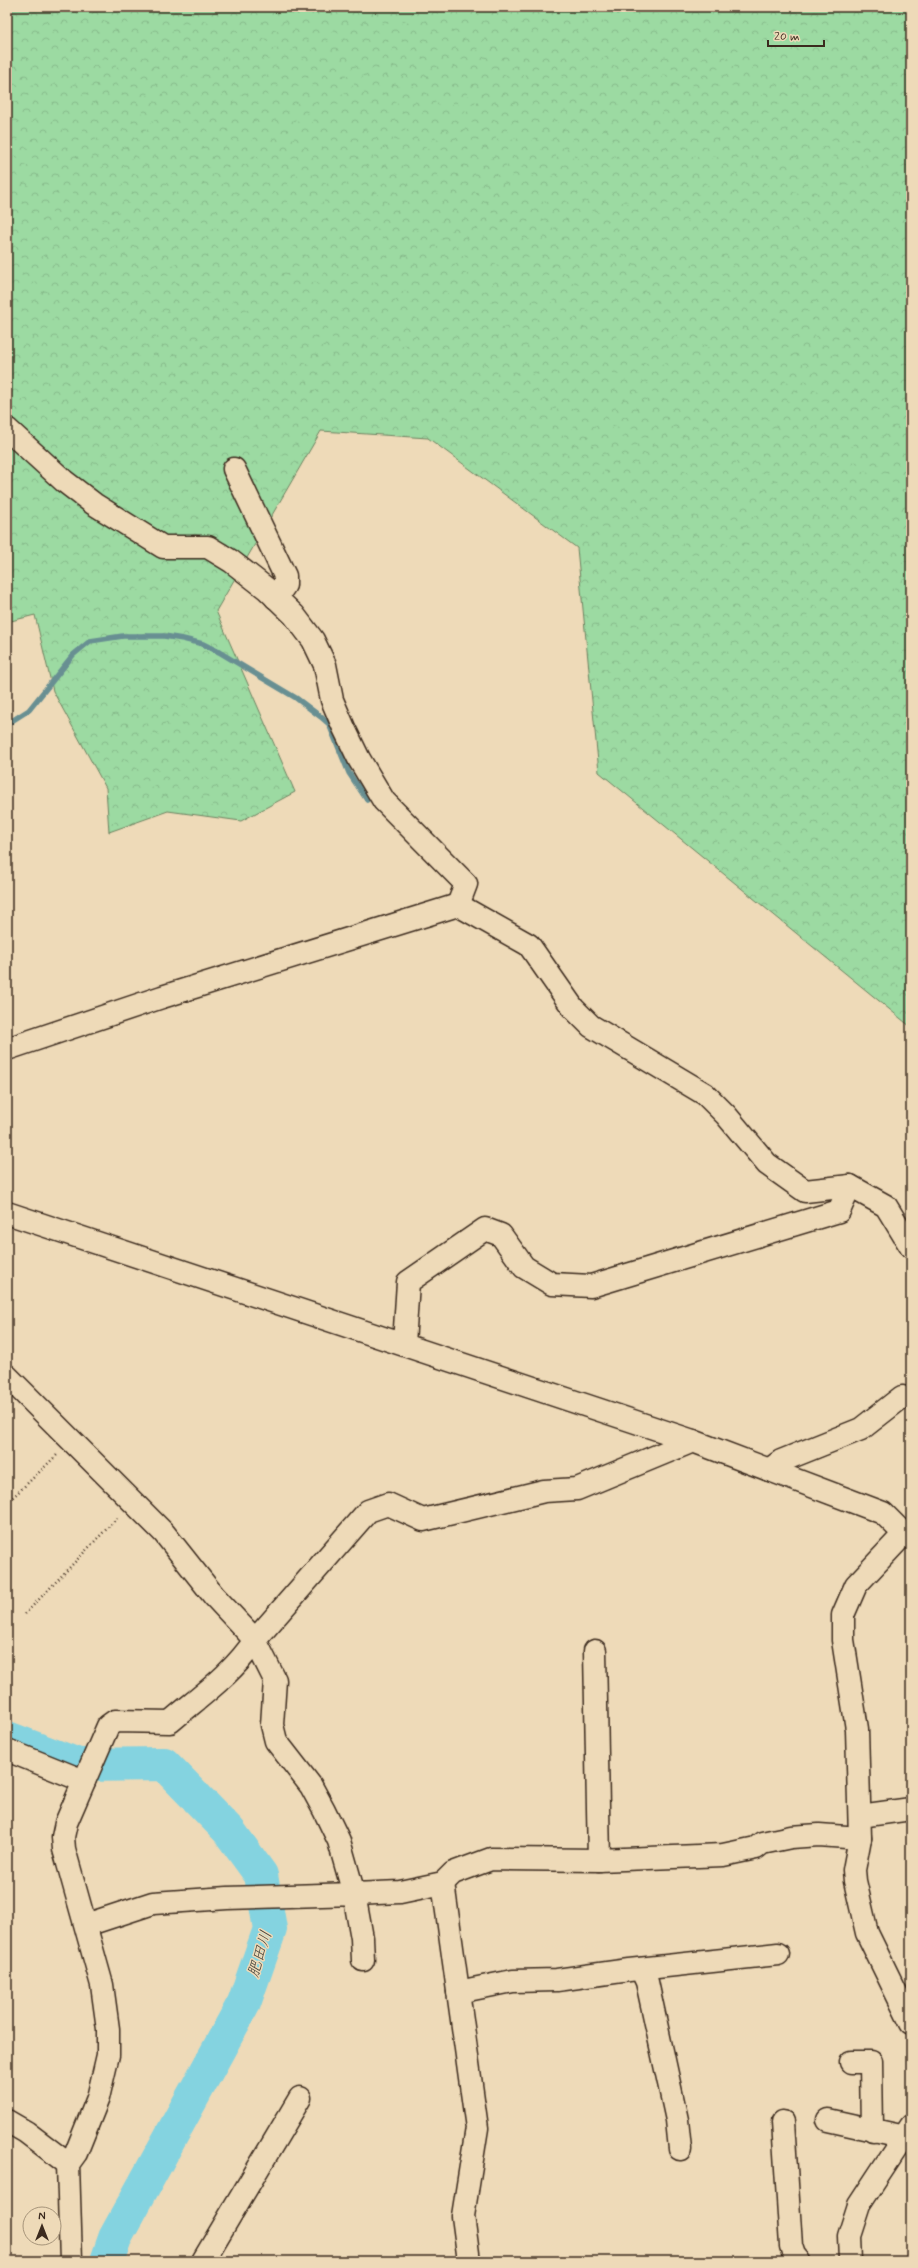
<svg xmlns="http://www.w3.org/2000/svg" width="918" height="2268" viewBox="0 0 918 2268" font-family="Mynerve,'Klee One',sans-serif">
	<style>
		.forest { fill: url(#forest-crowns); stroke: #6c8260 }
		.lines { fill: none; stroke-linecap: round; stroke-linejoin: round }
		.stream { stroke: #678f92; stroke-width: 5.5 }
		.river { stroke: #84d3e0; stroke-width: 34 }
		.minor-casing { stroke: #3b2a1e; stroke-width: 25 }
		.path { stroke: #3b2a1e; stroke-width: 2.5; stroke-dasharray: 1 3; stroke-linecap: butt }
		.minor { stroke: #eedab8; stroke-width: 22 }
		.labels { text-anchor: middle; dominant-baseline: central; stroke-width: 3; stroke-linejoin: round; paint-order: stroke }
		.water-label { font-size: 16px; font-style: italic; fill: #46433b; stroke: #eedab8 }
	</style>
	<defs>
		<pattern id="forest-crowns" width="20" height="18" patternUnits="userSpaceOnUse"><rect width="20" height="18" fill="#9cdaa2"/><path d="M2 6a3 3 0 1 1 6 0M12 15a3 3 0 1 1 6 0" fill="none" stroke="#87bb8b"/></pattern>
	</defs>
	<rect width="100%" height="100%" fill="#eedab8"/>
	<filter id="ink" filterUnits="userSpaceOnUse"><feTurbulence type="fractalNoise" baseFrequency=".025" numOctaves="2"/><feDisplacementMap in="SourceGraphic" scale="8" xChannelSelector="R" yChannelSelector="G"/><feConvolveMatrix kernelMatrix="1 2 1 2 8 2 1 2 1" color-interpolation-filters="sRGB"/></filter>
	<g filter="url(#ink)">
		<path class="forest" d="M7,7H911V1027L599,772L577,548L428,438L321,431L216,611L295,792L241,821L168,811L109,832L106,788L53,691L35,615L7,622Z"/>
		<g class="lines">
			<path class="stream" d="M7,724L29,710L73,655L90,641L123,636H164L183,639L203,644L219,652L296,698L321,717L329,724L349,773L367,800"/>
			<path class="river" d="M7,1738L78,1765L164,1764L229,1831L261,1875L270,1929L244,2003L115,2238L107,2261"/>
			<g class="minor-casing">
				<g id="minor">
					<path d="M7,429L64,481L94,504L163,547H208L231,561L267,589L294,615L313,640L325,665L332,700L344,728L359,759L384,801L466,884L458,905"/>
					<path d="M234,469L285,576V585L276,598"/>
					<path d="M7,1049L162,997L458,905L529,945L573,1008L591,1026L705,1094L726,1115L767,1164L805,1191L850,1186L886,1206L911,1247"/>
					<path d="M7,1213L693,1441L883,1513L904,1534"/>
					<path d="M404,1344L408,1282L485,1229L501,1235L524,1267L552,1284L591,1286L839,1211L850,1186"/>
					<path d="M7,1376L164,1533L214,1596L255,1640L275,1680L272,1725L276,1741L311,1786L324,1810L339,1841L354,1894L400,1892L443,1883L453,1873L491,1859L599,1860L723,1855L756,1848L762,1843L791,1837L819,1835L860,1838"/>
					<path d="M769,1470L781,1461L861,1429L902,1397"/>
					<path d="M911,1531L904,1534L856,1585L843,1615V1640L857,1729L860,1838L854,1870L855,1881L867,1933L911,2023"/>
					<path d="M595,1651L599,1860"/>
					<path d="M7,1750L84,1781"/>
					<path d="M860,1816L911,1809"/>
					<path d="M443,1883L477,2128L463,2216L469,2261"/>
					<path d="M86,1925L153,1903L227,1898L354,1894L362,1938L363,1960"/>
					<path d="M641,1969L647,1982L677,2120L680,2149"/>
					<path d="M458,1992L513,1981L557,1980L629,1970L778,1954"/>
					<path d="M851,2062H871L872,2131"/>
					<path d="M828,2120L905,2137"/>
					<path d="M7,2121L26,2132L68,2164"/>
					<path d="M783,2122L791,2246L794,2255L799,2261"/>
					<path d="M71,2261L68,2164L76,2153L98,2098L108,2055V2029L102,1985L64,1849L63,1837L66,1823L108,1726L115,1721L170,1722C199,1697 234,1673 255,1640L368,1511L388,1504L423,1520L544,1491L577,1489L693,1441"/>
					<path d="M203,2261L300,2098"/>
					<path d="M850,2261L849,2236L859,2205L911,2126"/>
				</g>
			</g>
			<g class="path">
				<path d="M7,1503L57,1455"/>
				<path d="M25,1614L119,1516"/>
			</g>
			<use href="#minor" class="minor"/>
		</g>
	</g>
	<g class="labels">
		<g class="water-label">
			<text transform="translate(260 1954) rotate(-73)">肥田川</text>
		</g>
	</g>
	<rect width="918" height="2268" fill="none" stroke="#eedab8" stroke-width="24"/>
	<rect x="12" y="12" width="894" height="2244" fill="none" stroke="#3b2a1e" stroke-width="1.5" filter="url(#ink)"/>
	<g transform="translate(42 2226)"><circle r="19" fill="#eedab8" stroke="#a6947a"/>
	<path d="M0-3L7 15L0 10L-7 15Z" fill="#3b2a1e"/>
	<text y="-6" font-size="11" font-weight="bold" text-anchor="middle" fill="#3b2a1e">N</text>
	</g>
	<path d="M768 40v6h56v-6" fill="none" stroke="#3b2a1e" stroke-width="2"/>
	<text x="774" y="40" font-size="12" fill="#3b2a1e" stroke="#eedab8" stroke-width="3" paint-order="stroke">20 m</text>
</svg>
